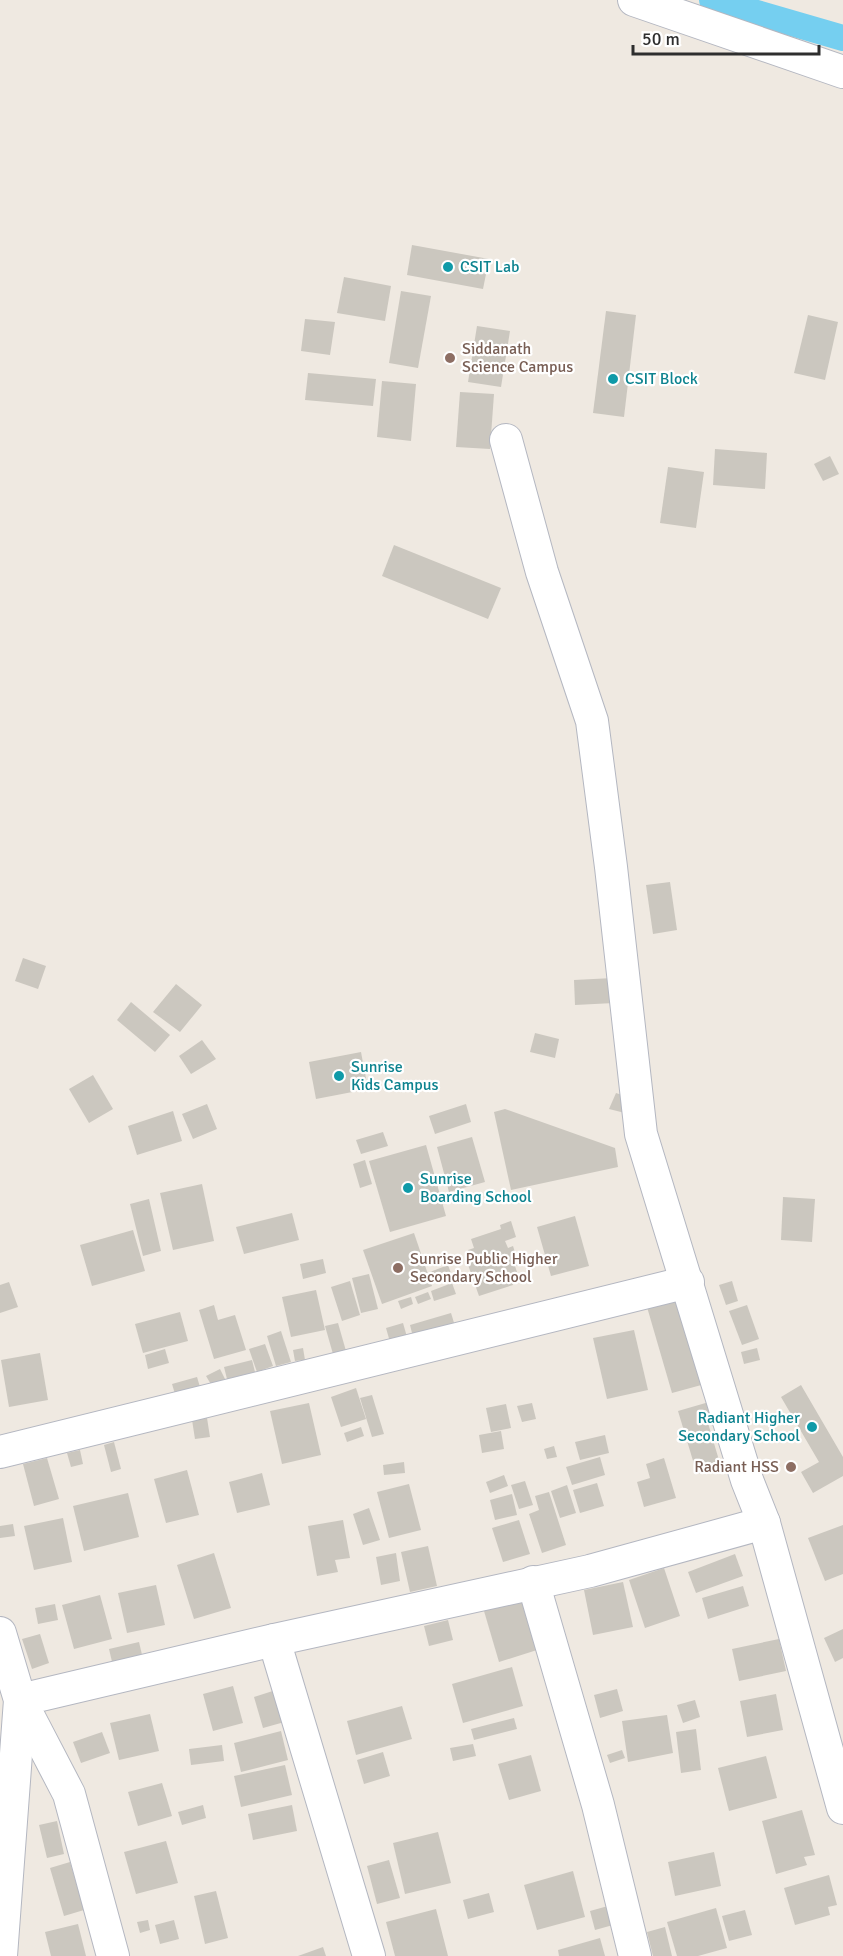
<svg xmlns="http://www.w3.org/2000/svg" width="843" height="1956" viewBox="0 0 843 1956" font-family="Signika,sans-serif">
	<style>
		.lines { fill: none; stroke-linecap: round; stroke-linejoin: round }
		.canal { stroke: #75cff0; stroke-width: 26 }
		.building { fill: #cbc7bf }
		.minor-casing { stroke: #b4b7c1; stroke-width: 34 }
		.minor { stroke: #fff; stroke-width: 32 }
		.culture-dot { fill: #0f9aa8; stroke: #fff; stroke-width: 2 }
		.education-dot { fill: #8d6e63; stroke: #fff; stroke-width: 2 }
		.labels { text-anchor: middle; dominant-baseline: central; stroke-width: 4.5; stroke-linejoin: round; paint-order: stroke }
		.culture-label { font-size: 16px; fill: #0d838f; stroke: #fff; text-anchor: start }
		.education-label { font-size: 16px; fill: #785e54; stroke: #fff; text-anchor: start }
	</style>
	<rect width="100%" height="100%" fill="#efe9e1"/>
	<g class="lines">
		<path class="canal" d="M712,0L843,38"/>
	</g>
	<g class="building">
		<path d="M412,245L489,259L483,289L407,275Z"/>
		<path d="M344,277L391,286L385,321L337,313Z"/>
		<path d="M401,291L431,296L418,368L389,363Z"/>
		<path d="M606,311L636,315L624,417L593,413Z"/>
		<path d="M808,315L838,322L825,380L794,373Z"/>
		<path d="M305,319L335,322L330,355L301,351Z"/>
		<path d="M477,326L510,331L501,387L468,382Z"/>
		<path d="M308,373L376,379L373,406L305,400Z"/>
		<path d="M382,381L416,384L411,441L377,437Z"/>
		<path d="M460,392L494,394L490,449L456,447Z"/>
		<path d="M715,449L767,453L765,489L713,485Z"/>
		<path d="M830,456L839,474L823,481L814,464Z"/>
		<path d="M668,467L704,472L696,528L660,523Z"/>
		<path d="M394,545L501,588L488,619L382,576Z"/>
		<path d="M670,882L677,930L653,934L646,885Z"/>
		<path d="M23,958L46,966L38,989L15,981Z"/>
		<path d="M613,978L614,1003L575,1005L574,980Z"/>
		<path d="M176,984L202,1005L180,1032L153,1012Z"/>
		<path d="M131,1002L170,1035L155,1052L117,1020Z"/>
		<path d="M535,1033L559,1039L555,1058L530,1052Z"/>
		<path d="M202,1040L216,1059L191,1074L179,1056Z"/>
		<path d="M361,1052L368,1089L316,1099L309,1062Z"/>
		<path d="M93,1075L113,1109L89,1123L69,1089Z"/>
		<path d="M616,1093L634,1099L629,1114L609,1109Z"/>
		<path d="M207,1104L217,1129L193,1139L182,1114Z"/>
		<path d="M466,1104L471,1122L435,1134L429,1116Z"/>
		<path d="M505,1109L615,1148L618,1167L511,1190L494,1112Z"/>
		<path d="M173,1111L182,1141L137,1155L128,1126Z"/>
		<path d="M383,1132L388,1146L361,1154L356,1140Z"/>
		<path d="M472,1137L485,1182L449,1192L437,1147Z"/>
		<path d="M426,1145L446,1216L390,1232L369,1161Z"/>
		<path d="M365,1160L372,1184L360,1188L353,1164Z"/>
		<path d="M202,1184L214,1241L173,1250L160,1193Z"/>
		<path d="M783,1197L815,1199L812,1242L781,1240Z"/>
		<path d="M149,1199L161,1251L143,1256L130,1204Z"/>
		<path d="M292,1213L299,1240L244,1254L236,1227Z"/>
		<path d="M575,1216L589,1266L551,1276L537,1227Z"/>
		<path d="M511,1221L516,1237L505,1241L508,1248L513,1246L519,1265L515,1266L518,1275L511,1278L513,1285L479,1296L467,1262L471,1260L468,1250L474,1248L471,1239L501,1229L500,1225Z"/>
		<path d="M133,1230L145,1271L92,1286L80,1245Z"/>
		<path d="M414,1233L432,1286L382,1304L363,1250Z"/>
		<path d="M323,1259L326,1273L303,1279L300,1264Z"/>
		<path d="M448,1265L452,1276L434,1283L430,1272Z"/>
		<path d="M369,1274L378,1309L361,1313L352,1278Z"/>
		<path d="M350,1281L360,1315L342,1321L331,1287Z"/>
		<path d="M732,1281L738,1301L726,1305L719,1285Z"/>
		<path d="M9,1282L18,1307L0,1313V1285Z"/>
		<path d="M452,1283L456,1294L434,1301L431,1291Z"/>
		<path d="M316,1290L325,1330L291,1337L282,1297Z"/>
		<path d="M428,1292L431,1299L418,1304L415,1297Z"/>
		<path d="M411,1297L413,1304L401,1309L398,1301Z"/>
		<path d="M679,1297L705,1384L672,1393L647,1307Z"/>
		<path d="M214,1305L218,1320L235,1315L246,1350L214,1359L199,1310Z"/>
		<path d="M747,1305L759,1339L742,1345L729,1311Z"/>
		<path d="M180,1312L188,1341L143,1353L135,1324Z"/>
		<path d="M451,1313L455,1326L413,1337L410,1325Z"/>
		<path d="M338,1323L346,1351L333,1354L325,1326Z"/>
		<path d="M403,1323L407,1337L390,1342L386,1328Z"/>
		<path d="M634,1330L648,1390L607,1399L593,1338Z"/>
		<path d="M281,1331L291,1362L276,1366L267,1336Z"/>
		<path d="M265,1344L273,1366L257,1372L249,1349Z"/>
		<path d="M303,1348L305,1360L295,1361L293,1350Z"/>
		<path d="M757,1348L760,1360L744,1364L741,1352Z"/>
		<path d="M165,1349L169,1363L148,1369L145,1355Z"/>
		<path d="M40,1353L48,1400L9,1407L1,1360Z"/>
		<path d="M252,1360L255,1372L227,1379L224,1367Z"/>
		<path d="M220,1369L225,1379L212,1386L206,1376Z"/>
		<path d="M197,1377L200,1387L175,1394L172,1384Z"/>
		<path d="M801,1385L843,1457V1476L813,1493L801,1472L819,1462L781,1397Z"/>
		<path d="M356,1388L366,1419L341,1427L331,1397Z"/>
		<path d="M372,1395L384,1434L372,1437L360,1398Z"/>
		<path d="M709,1402L715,1422L708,1423L721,1467L697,1474L678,1411Z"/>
		<path d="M309,1403L321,1455L282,1464L270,1411Z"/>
		<path d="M532,1403L536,1419L522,1422L517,1406Z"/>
		<path d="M506,1404L511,1428L491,1432L486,1408Z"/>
		<path d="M207,1418L210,1437L195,1439L192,1420Z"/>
		<path d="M361,1427L364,1436L347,1442L344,1433Z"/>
		<path d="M501,1431L504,1449L482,1453L479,1435Z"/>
		<path d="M605,1435L609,1453L580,1460L575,1442Z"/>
		<path d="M114,1442L121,1469L111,1472L104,1445Z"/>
		<path d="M554,1446L557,1457L547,1459L544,1449Z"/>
		<path d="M80,1450L83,1464L71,1467L67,1453Z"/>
		<path d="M600,1457L605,1475L572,1485L566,1467Z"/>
		<path d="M47,1458L59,1499L34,1506L23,1464Z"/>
		<path d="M664,1458L676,1498L644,1507L637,1482L650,1478L646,1464Z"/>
		<path d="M404,1462L405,1473L384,1475L383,1465Z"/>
		<path d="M187,1470L199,1515L166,1523L154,1479Z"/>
		<path d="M262,1473L270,1505L237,1513L229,1482Z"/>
		<path d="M504,1475L508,1486L490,1493L486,1482Z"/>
		<path d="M525,1481L533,1505L519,1509L511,1485Z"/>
		<path d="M597,1483L604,1506L580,1513L573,1490Z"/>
		<path d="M409,1484L421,1530L389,1538L377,1492Z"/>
		<path d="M567,1485L576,1513L560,1518L551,1491Z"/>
		<path d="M549,1492L566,1545L542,1553L529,1514L539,1510L535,1496Z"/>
		<path d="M128,1493L139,1537L84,1551L73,1506Z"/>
		<path d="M512,1494L517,1515L495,1520L490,1500Z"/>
		<path d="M369,1508L380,1540L363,1545L353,1514Z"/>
		<path d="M63,1518L72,1562L34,1570L24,1526Z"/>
		<path d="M343,1520L350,1558L335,1560L338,1572L317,1576L308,1526Z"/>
		<path d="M519,1520L530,1554L503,1562L492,1528Z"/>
		<path d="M13,1524L15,1536L0,1538V1526Z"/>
		<path d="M843,1525V1574L825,1581L808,1538Z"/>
		<path d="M428,1546L437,1586L410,1592L401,1552Z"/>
		<path d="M214,1553L231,1608L194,1619L177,1565Z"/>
		<path d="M396,1553L400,1581L381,1585L376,1557Z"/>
		<path d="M735,1554L743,1576L696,1593L688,1572Z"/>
		<path d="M664,1568L680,1616L645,1628L629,1580Z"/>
		<path d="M623,1582L633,1627L593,1635L584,1590Z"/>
		<path d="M156,1585L165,1625L127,1633L118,1593Z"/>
		<path d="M743,1586L749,1606L708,1619L702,1598Z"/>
		<path d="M100,1595L112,1639L74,1649L62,1605Z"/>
		<path d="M523,1600L537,1650L499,1662L484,1611Z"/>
		<path d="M55,1604L58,1620L38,1624L35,1608Z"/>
		<path d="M448,1620L453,1640L429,1646L424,1626Z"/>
		<path d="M843,1629V1658L835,1662L824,1638Z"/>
		<path d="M40,1634L49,1663L32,1669L22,1639Z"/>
		<path d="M779,1639L786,1671L739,1681L732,1649Z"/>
		<path d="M139,1642L143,1659L113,1666L109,1649Z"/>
		<path d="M512,1667L523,1706L463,1723L452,1684Z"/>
		<path d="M233,1686L243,1723L213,1731L203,1694Z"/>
		<path d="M279,1689L288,1721L263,1728L254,1697Z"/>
		<path d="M617,1689L623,1711L600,1718L594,1695Z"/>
		<path d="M776,1694L783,1730L747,1737L740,1701Z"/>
		<path d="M695,1700L700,1717L683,1723L677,1705Z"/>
		<path d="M402,1706L412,1739L356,1755L347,1721Z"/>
		<path d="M150,1714L159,1751L119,1760L110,1723Z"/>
		<path d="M667,1715L673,1753L628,1762L622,1721Z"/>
		<path d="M514,1718L517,1729L474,1740L471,1729Z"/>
		<path d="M696,1729L701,1770L681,1773L676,1732Z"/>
		<path d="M281,1731L288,1760L241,1772L234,1743Z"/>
		<path d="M102,1732L110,1753L81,1763L73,1742Z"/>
		<path d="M473,1744L476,1756L453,1761L450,1748Z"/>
		<path d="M222,1745L224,1761L191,1765L189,1749Z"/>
		<path d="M622,1750L625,1758L610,1763L607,1755Z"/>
		<path d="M383,1752L390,1776L364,1784L357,1760Z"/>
		<path d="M531,1755L541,1791L509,1800L498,1764Z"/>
		<path d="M766,1756L777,1798L729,1811L718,1768Z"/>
		<path d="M285,1765L292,1795L241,1807L234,1776Z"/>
		<path d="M162,1783L172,1816L138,1826L128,1792Z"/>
		<path d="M203,1805L206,1818L182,1825L178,1812Z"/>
		<path d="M292,1805L297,1831L253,1840L248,1814Z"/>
		<path d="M802,1810L815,1855L804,1857L807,1865L776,1874L762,1821Z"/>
		<path d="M57,1821L64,1854L47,1858L39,1825Z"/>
		<path d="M438,1832L451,1883L405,1894L393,1843Z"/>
		<path d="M166,1841L178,1883L136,1894L124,1852Z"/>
		<path d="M714,1852L721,1886L675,1896L668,1862Z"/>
		<path d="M389,1860L400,1898L377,1904L367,1866Z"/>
		<path d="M70,1862L84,1910L64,1916L50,1868Z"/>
		<path d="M573,1871L585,1917L537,1930L524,1885Z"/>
		<path d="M829,1875L837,1905L828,1907L830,1915L795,1925L784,1888Z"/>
		<path d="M216,1891L228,1938L205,1944L194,1896Z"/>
		<path d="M489,1893L494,1912L468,1919L463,1900Z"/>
		<path d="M608,1906L613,1925L595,1930L590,1911Z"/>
		<path d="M716,1908L727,1948L698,1956H677L667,1922Z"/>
		<path d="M436,1909L448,1956H395L386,1922Z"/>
		<path d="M745,1910L752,1935L729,1941L722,1916Z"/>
		<path d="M148,1920L150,1930L140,1933L137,1922Z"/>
		<path d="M174,1920L179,1939L160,1944L155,1925Z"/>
		<path d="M78,1924L86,1956H51L45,1932Z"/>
		<path d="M665,1927L672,1956H653L647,1932Z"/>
		<path d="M600,1938L605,1956H559L558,1950Z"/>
		<path d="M323,1947L326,1956H298Z"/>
	</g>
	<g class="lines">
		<g class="minor-casing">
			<g id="minor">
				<path d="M634,0L843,72"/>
				<path d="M506,440L542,572L592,721L611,867L641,1134L747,1480L764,1523L843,1808"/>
				<path d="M0,1452L688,1282"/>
				<path d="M533,1582L598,1805L635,1956"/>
				<path d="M0,1633L20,1700L1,1956"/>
				<path d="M274,1640L369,1956"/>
				<path d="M113,1956L69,1794L20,1700L274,1640L590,1571L764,1523"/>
			</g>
		</g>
		<use href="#minor" class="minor"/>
	</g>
	<g class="culture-dot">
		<circle cx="448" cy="267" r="6"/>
		<circle cx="613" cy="379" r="6"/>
		<circle cx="339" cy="1076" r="6"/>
		<circle cx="408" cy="1188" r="6"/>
		<circle cx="812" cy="1427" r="6"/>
	</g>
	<g class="education-dot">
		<circle cx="450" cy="358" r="6"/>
		<circle cx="398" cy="1268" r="6"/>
		<circle cx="791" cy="1467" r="6"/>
	</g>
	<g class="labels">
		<g class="culture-label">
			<text x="460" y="267">CSIT Lab</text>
			<text x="625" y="379">CSIT Block</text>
			<text x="351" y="1067">Sunrise<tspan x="351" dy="18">Kids Campus</tspan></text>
			<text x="420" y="1179">Sunrise<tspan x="420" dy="18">Boarding School</tspan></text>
			<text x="800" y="1418" text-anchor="end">Radiant Higher<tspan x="800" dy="18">Secondary School</tspan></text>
		</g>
		<g class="education-label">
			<text x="462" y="349">Siddanath<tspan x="462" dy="18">Science Campus</tspan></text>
			<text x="410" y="1259">Sunrise Public Higher<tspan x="410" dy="18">Secondary School</tspan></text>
			<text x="779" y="1467" text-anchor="end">Radiant HSS</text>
		</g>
	</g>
	<path d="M633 45v9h186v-9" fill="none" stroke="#2e2e2e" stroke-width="3"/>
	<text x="642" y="45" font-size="18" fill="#2e2e2e" stroke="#ffffff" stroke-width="4.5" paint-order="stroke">50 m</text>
</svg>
